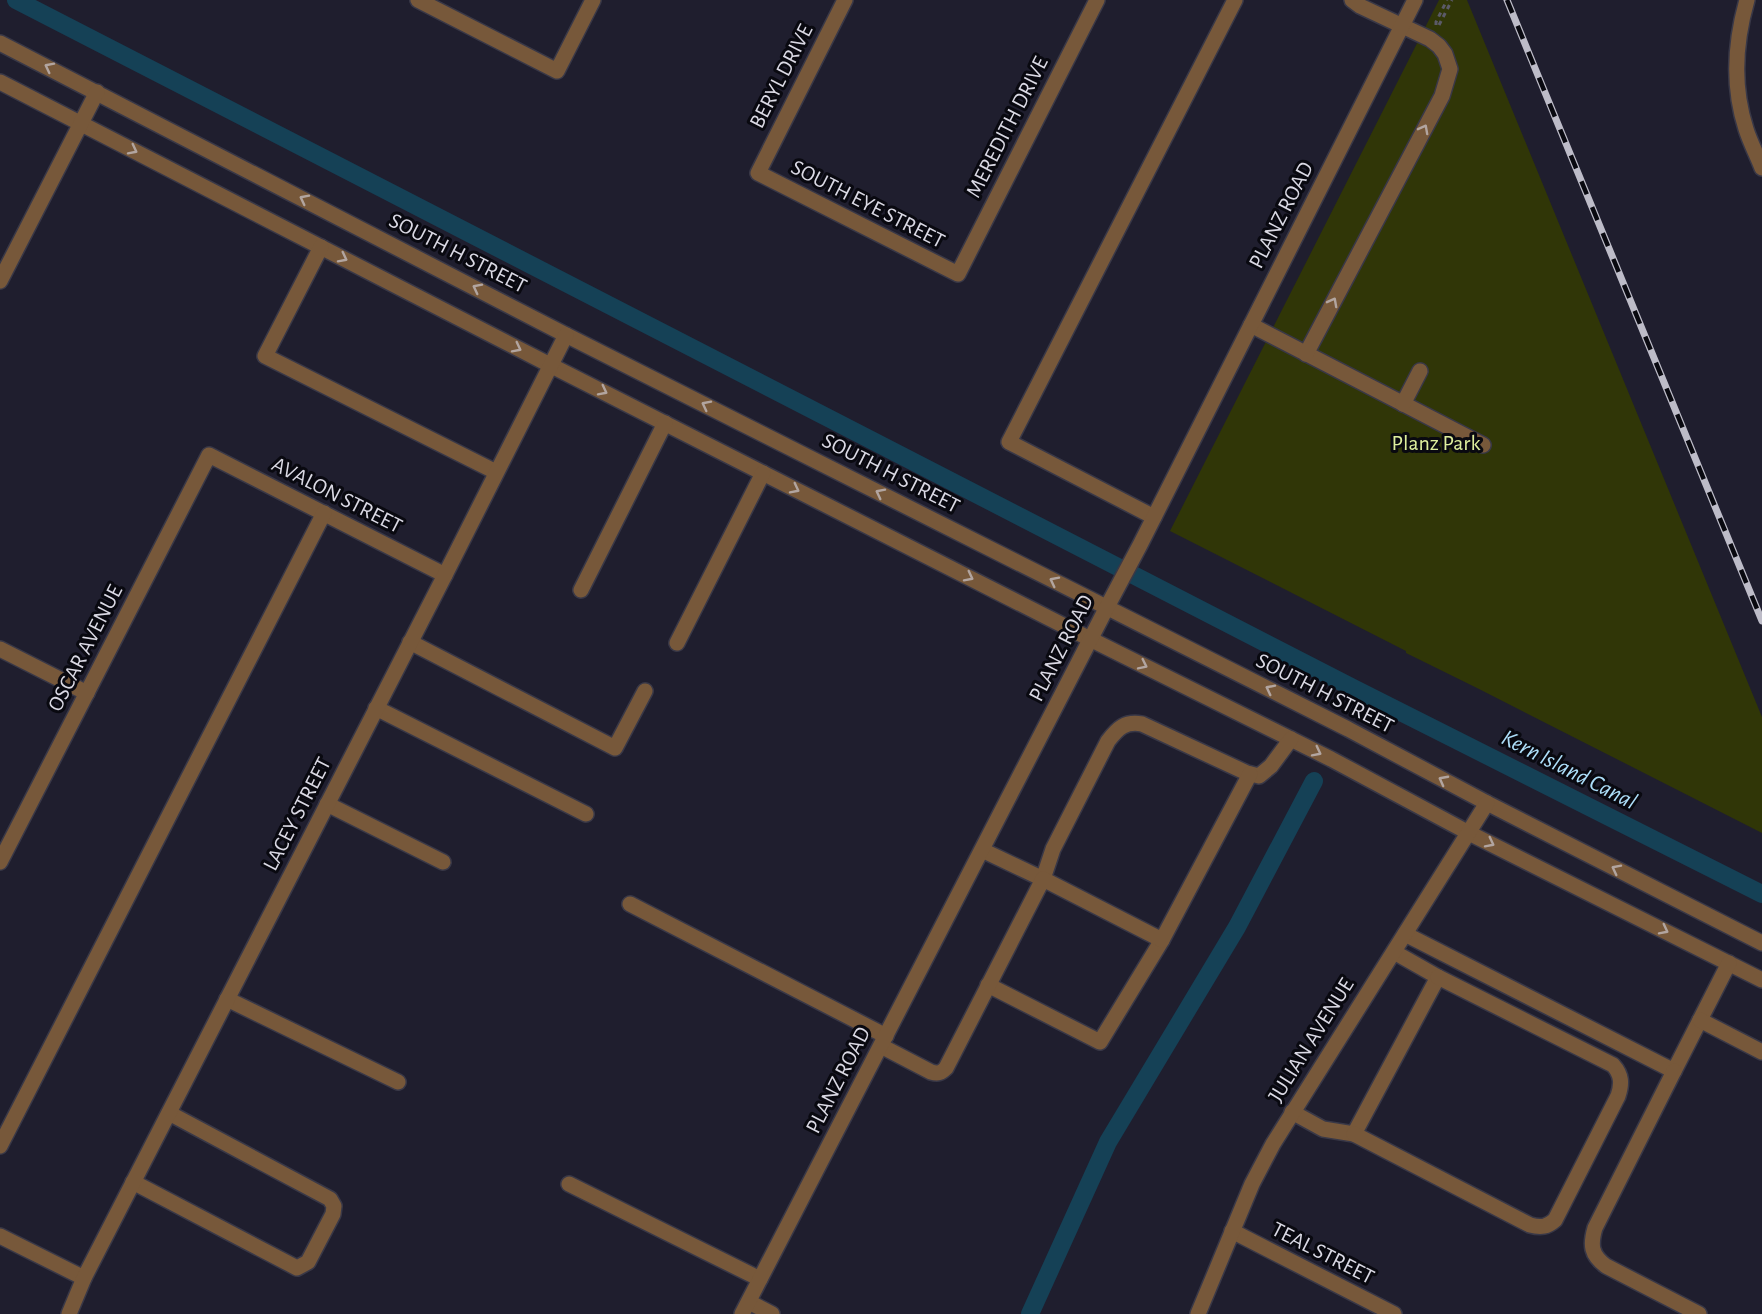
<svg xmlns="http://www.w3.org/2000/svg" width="1762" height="1314" viewBox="0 0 1762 1314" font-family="'Alegreya Sans',sans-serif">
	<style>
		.green { fill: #303607 }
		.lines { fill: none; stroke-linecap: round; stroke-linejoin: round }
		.canal { stroke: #154156; stroke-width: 18 }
		.minor-casing { stroke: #393847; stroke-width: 18 }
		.path { stroke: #5b5a68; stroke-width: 3; stroke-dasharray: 4.5 4.5; stroke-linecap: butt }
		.minor { stroke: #77583a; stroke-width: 15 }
		.rail-casing { stroke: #bdbcc8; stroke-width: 7 }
		.rail { stroke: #090910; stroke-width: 4.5; stroke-dasharray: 14; stroke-linecap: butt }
		.oneway { stroke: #b2a5a0 }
		.labels { text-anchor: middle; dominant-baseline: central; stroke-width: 6; stroke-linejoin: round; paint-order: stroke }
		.street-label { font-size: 22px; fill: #dad9e4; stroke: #090910 }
		.park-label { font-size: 22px; fill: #deee9d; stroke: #090910 }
		.water-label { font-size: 24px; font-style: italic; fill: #addef9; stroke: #090910 }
	</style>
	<rect width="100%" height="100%" fill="#1f1e2e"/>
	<path class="green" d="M1439,0H1467L1762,717V833L1479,689L1406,653V651L1170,531Z"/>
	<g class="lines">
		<g class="canal">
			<path d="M16,0L1355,689L1762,894"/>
			<path d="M1030,1314L1108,1142L1237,927L1314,781"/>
		</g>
		<g class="minor-casing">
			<g id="minor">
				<path d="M418,0L557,71L593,0"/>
				<path d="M845,0L758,173L958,274L1097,0"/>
				<path d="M1747,0C1735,42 1732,86 1746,129C1750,142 1757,155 1762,168"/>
				<path d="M0,43L566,335L1348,729L1487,803L1762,943"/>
				<path d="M0,82L550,365L1090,639L1331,759L1469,833L1762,980"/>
				<path d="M321,247L265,356L496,472"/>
				<path d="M0,281L97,92"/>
				<path d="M1251,325L1483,445"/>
				<path d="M1306,354L1442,96L1450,69L1445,54L1439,46L1430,39L1360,6L1352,0"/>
				<path d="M1403,404L1420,371"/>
				<path d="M1154,517L1009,442L1235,0"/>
				<path d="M581,590L665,423"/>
				<path d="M410,642L615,748L645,691"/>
				<path d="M677,643L763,473"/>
				<path d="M0,649L87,693"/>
				<path d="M376,708L586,814"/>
				<path d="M327,804L443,862"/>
				<path d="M982,850L1043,879L1053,849L1108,741C1118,728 1125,721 1142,724L1247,773L1259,776L1271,766L1291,739"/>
				<path d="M0,862L209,455L445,575"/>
				<path d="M630,904L886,1036"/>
				<path d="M1405,934L1674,1071L1729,963"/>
				<path d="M988,985L1100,1042L1162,940"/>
				<path d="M227,999L398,1082"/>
				<path d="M1700,1020L1762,1052"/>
				<path d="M881,1046L931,1072C938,1074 941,1073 946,1068L1043,879L1162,940L1250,774"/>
				<path d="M1674,1071L1595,1228C1590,1245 1591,1255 1606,1266L1699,1314"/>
				<path d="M1292,1112L1323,1129L1354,1134L1438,977L1394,952"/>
				<path d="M1354,1134L1530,1225C1541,1228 1547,1227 1555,1220L1618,1096C1622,1084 1622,1075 1613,1065L1438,977"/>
				<path d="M0,1146L324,513"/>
				<path d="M133,1182L297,1268L308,1262L333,1214L334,1206L330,1199L169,1113"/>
				<path d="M569,1184L760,1279"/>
				<path d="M1232,1231L1394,1314"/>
				<path d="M0,1236L84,1278"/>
				<path d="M749,1302L772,1314"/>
				<path d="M69,1314L84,1278L445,575L566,335"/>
				<path d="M742,1314L1107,607L1140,545L1415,0"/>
				<path d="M1198,1314L1252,1184L1273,1144L1487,803"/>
			</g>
		</g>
		<g class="path">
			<path d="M1436,25V22L1447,0"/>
			<path d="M1439,25L1452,0"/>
		</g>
		<use href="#minor" class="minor"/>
		<g class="rail-casing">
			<path id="rail" d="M1507,0L1762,621"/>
		</g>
		<use href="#rail" class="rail"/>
	</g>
	<defs><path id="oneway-chevron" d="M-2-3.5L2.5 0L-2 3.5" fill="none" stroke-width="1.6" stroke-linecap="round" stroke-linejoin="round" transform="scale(1.5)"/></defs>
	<g class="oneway">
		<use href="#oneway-chevron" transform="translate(49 67) rotate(-153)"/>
		<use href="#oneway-chevron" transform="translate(1424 129) rotate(-62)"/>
		<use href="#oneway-chevron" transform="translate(133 150) rotate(27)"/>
		<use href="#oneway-chevron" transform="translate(304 199) rotate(-153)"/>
		<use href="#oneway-chevron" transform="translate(343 258) rotate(27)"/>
		<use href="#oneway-chevron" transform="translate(477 288) rotate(-153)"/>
		<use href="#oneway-chevron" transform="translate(1333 302) rotate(-62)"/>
		<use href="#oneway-chevron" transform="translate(517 348) rotate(27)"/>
		<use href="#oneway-chevron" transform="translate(603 391) rotate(27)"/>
		<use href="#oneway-chevron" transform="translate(706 405) rotate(-153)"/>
		<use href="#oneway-chevron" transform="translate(795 489) rotate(27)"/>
		<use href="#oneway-chevron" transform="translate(880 493) rotate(-153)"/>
		<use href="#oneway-chevron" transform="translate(969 577) rotate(27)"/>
		<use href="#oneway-chevron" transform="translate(1054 581) rotate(-153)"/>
		<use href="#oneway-chevron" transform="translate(1143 665) rotate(26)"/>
		<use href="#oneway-chevron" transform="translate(1270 689) rotate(-153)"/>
		<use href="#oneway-chevron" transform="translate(1317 752) rotate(27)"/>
		<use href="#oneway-chevron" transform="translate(1443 780) rotate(-152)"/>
		<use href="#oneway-chevron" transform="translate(1490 843) rotate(27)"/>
		<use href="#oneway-chevron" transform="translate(1616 869) rotate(-153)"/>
		<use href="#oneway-chevron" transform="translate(1664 930) rotate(27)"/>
	</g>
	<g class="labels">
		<g class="street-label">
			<text transform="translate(781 76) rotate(-63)">BERYL DRIVE</text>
			<text transform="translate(1007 127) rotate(-63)">MEREDITH DRIVE</text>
			<text transform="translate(868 204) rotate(27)">SOUTH EYE STREET</text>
			<text transform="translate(1281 215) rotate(-63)">PLANZ ROAD</text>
			<text transform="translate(458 253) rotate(27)">SOUTH H STREET</text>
			<text transform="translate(891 473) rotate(27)">SOUTH H STREET</text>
			<text transform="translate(337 495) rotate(27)">AVALON STREET</text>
			<text transform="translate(85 648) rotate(-63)">OSCAR AVENUE</text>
			<text transform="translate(1061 648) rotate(-63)">PLANZ ROAD</text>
			<text transform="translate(1325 693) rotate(27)">SOUTH H STREET</text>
			<text transform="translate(297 814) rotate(-63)">LACEY STREET</text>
			<text transform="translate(1311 1040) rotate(-58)">JULIAN AVENUE</text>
			<text transform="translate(838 1080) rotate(-63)">PLANZ ROAD</text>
			<text transform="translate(1323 1253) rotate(27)">TEAL STREET</text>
		</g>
		<g class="park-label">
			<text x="1436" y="443">Planz Park</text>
		</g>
		<g class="water-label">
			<text transform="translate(1569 770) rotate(27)">Kern Island Canal</text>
		</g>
	</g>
</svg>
